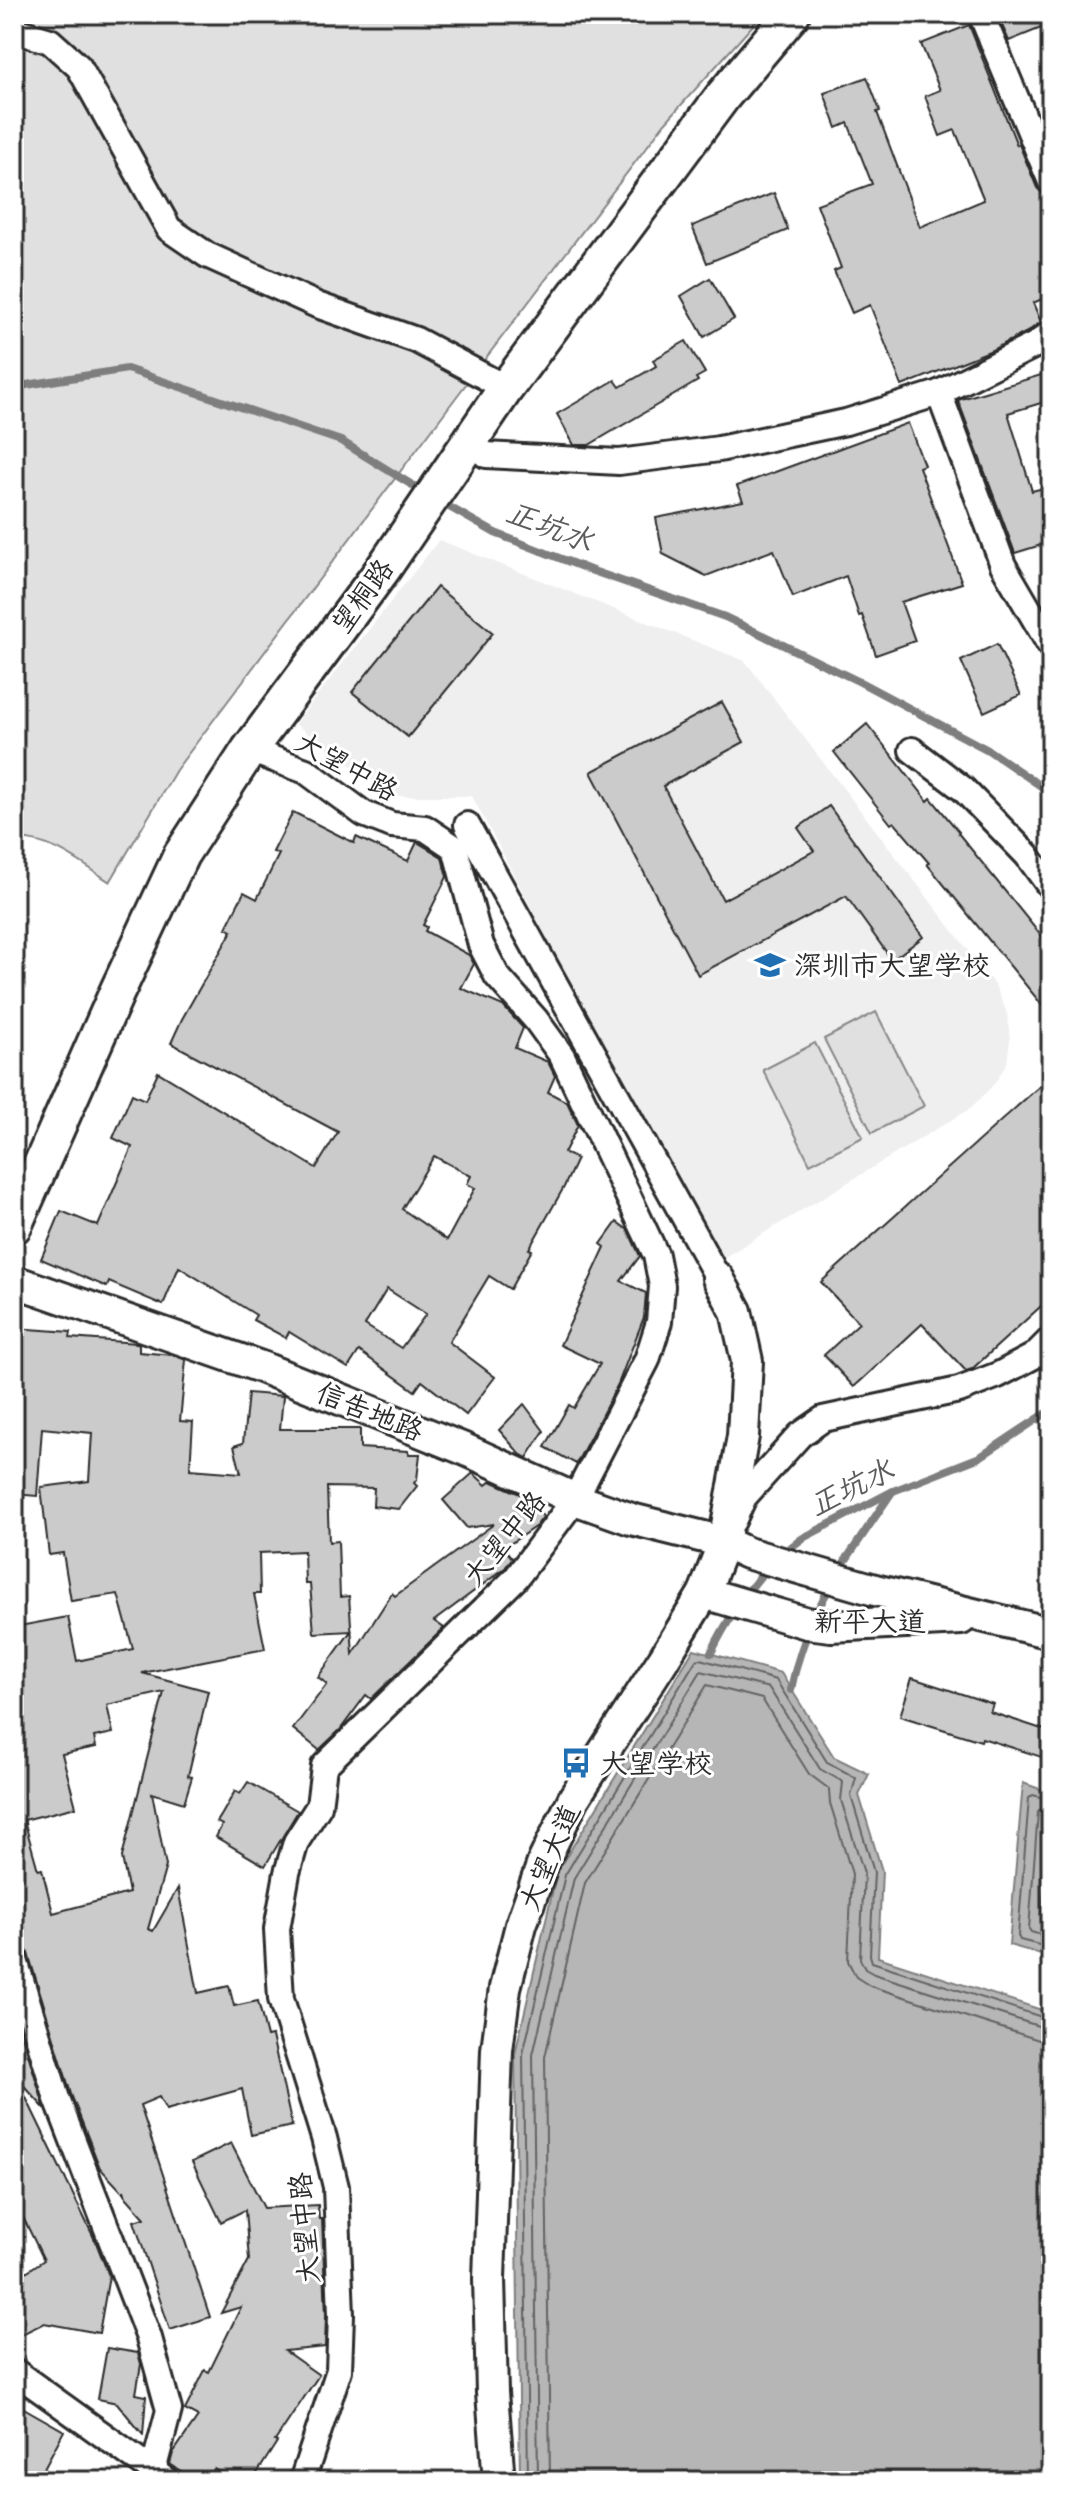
<svg xmlns="http://www.w3.org/2000/svg" width="1065" height="2495" viewBox="0 0 1065 2495" font-family="'Shantell Sans','LXGW WenKai TC',sans-serif">
	<style>
		.built { fill: #efefef }
		.green { fill: #e0e0e0; stroke: #868686; stroke-width: 2 }
		.water { fill: #b6b6b6; stroke: #7e7e7e; stroke-width: 2 }
		.lines { fill: none; stroke-linecap: round; stroke-linejoin: round }
		.shore { stroke: #636363; stroke-width: 2 }
		.stream { stroke: #7e7e7e; stroke-width: 8 }
		.building { fill: #cbcbcb; stroke: #2b2b2b; stroke-width: 2; fill-rule: evenodd }
		.minor-casing { stroke: #2b2b2b; stroke-width: 30 }
		.tertiary-casing { stroke: #2b2b2b; stroke-width: 36 }
		.secondary-casing { stroke: #2b2b2b; stroke-width: 40 }
		.minor { stroke: #fff; stroke-width: 24 }
		.tertiary { stroke: #fff; stroke-width: 30 }
		.secondary { stroke: #fff; stroke-width: 34 }
		.labels { text-anchor: middle; dominant-baseline: central; stroke-width: 6; stroke-linejoin: round; paint-order: stroke }
		.street-label { font-size: 28px; fill: #2b2b2b; stroke: #fff }
		.poi-label { font-size: 28px; fill: #2b2b2b; stroke: #fff; text-anchor: start }
		.water-label { font-size: 30px; font-style: italic; fill: #5c5c5c; stroke: #fff }
	</style>
	<rect width="100%" height="100%" fill="#fff"/>
	<filter id="ink" filterUnits="userSpaceOnUse"><feTurbulence type="fractalNoise" baseFrequency=".0125" numOctaves="2"/><feDisplacementMap in="SourceGraphic" scale="16" xChannelSelector="R" yChannelSelector="G"/><feConvolveMatrix kernelMatrix="1 2 1 2 8 2 1 2 1" color-interpolation-filters="sRGB"/></filter>
	<g filter="url(#ink)">
		<path class="built" d="M439,540L745,661L995,985L1007,1013L1010,1040L1007,1063L995,1083L971,1108L718,1261L472,796H392L295,724Z"/>
		<g class="green">
			<path d="M14,14H763L665,123L457,396L176,770L110,882C81,863 51,838 14,839Z"/>
			<path d="M876,1012L924,1106L872,1133L824,1039Z"/>
			<path d="M815,1043L863,1137L810,1164L763,1070Z"/>
		</g>
		<g class="water">
			<path d="M694,1649L781,1673L834,1757L869,1774L859,1795L882,1871L878,1957L1051,2013V2481H520L515,2054L557,1872Z"/>
			<path d="M1023,1783L1051,1793V1957L1009,1945Z"/>
		</g>
		<g class="lines">
			<g class="shore">
				<path d="M1051,1800L1033,1795L1029,1798L1018,1936L1020,1940L1051,1948"/>
				<path d="M1051,1810L1041,1809L1038,1812L1029,1929L1031,1932L1051,1938"/>
				<path d="M1051,1823L1041,1920L1043,1923L1051,1925"/>
				<path d="M528,2481L523,2054L565,1875L696,1660L700,1659L776,1680L827,1762L856,1778L851,1796L874,1872L870,1955L872,1962L1051,2020"/>
				<path d="M538,2481L533,2055L574,1878L701,1671L769,1688L820,1769L843,1782L841,1800L864,1873L860,1959L865,1969L874,1974L1051,2030"/>
				<path d="M550,2481L545,2057L585,1883L707,1685L762,1699L809,1774L829,1789L830,1803L852,1874L848,1961L856,1977L870,1986L1039,2040L1051,2042"/>
			</g>
			<g class="stream">
				<path d="M14,387L127,369L341,441L425,493"/>
				<path d="M437,500L495,533L590,570L725,617L860,682L988,750L1051,793"/>
				<path d="M782,1554L803,1538L893,1491L980,1457L1051,1410"/>
				<path d="M837,1573L892,1492"/>
				<path d="M711,1653C726,1622 746,1592 769,1566"/>
				<path d="M791,1690C798,1652 812,1618 831,1585"/>
			</g>
		</g>
		<g class="building">
			<path d="M997,14H1051V24L1009,41Z"/>
			<path d="M969,25L1017,145L1019,144L1037,188L1043,194L1051,197V295L1033,303L1041,322L1027,332L992,350L902,386L870,305L852,313L834,271L841,268L817,204L872,184L848,123L837,128L824,93L867,77L880,111L877,112L920,227L984,200L955,130L940,136L925,96L940,90L921,44Z"/>
			<path d="M774,193L788,230L707,263L692,226Z"/>
			<path d="M710,278L734,319L704,337L681,296Z"/>
			<path d="M686,341L705,373L696,378L698,381L589,445H574L557,414L615,380L620,387L656,366L653,360Z"/>
			<path d="M1051,372V400L1008,413L1032,491L1051,486V542L1015,553L958,400Z"/>
			<path d="M908,423L924,465L919,467L962,583L901,602L915,641L876,655L862,615L859,616L846,576L793,597L774,550L706,576L663,554L656,518L743,501L737,486Z"/>
			<path d="M437,587L493,633L408,737L352,692Z"/>
			<path d="M997,644L1021,695L984,712L961,661Z"/>
			<path d="M722,702L744,742L663,786L723,900L814,851L798,828L829,806L923,937L892,960L846,896L698,975L591,772Z"/>
			<path d="M867,724L928,801L931,798L959,832L958,833L1051,948V1016L927,864L929,863L894,822L891,824L834,752Z"/>
			<path d="M293,812L354,843L356,837L408,861L417,842L442,857L447,877L423,925L427,927L425,931L469,955L474,964L461,988L503,1006L523,1028L515,1048L548,1062L555,1076L548,1092L567,1102L578,1125L564,1153L577,1159L564,1187L529,1249L532,1250L510,1289L489,1276L449,1342L495,1377L466,1415L422,1381L415,1391L359,1351L348,1368L289,1332L286,1338L253,1320L256,1315L179,1267L163,1305L109,1282L107,1287L41,1259L61,1211L98,1226L132,1147L113,1138L132,1094L145,1100L158,1072L316,1168L338,1132L171,1043L182,1019L232,931L226,928L244,892L257,899L279,854L273,852ZM434,1156L471,1176L467,1184L475,1188L447,1240L402,1209ZM387,1289L426,1314L401,1348L365,1325Z"/>
			<path d="M1051,1076V1297L972,1369L966,1371L922,1324L854,1387L824,1355L859,1323L821,1282Z"/>
			<path d="M617,1222L628,1230L640,1256L621,1281L646,1293L644,1317L618,1384L576,1464L545,1447L569,1405L574,1408L600,1364L560,1345L605,1247L601,1244Z"/>
			<path d="M14,1328L71,1332L70,1338L137,1343L139,1344V1352L173,1355L186,1360L180,1421L193,1422L190,1469L241,1473L234,1446L243,1443L248,1393L283,1396L280,1429H360V1448L408,1451L409,1454H420L417,1479L414,1483L417,1486L399,1509L373,1506L374,1488L327,1487L329,1542L338,1541L340,1597L349,1596L353,1654L392,1593L395,1596L494,1524L467,1528L443,1500L473,1473L486,1485L491,1481L531,1499L543,1517L536,1526L504,1548L512,1558L505,1568L434,1621L444,1628L371,1699L366,1695L340,1730L319,1750L293,1729L327,1684L318,1677L351,1631L314,1633L310,1584H305L304,1551L259,1553L260,1594H254L265,1649L142,1673L208,1691L188,1776L192,1777L184,1803L152,1793L166,1866L148,1929L153,1931L178,1888L198,1993L229,1986L234,2006L258,2001L267,2037L272,2036L292,2126L251,2135L242,2089L166,2110L159,2097L140,2105L210,2317L170,2330L134,2221L145,2218L126,2197L124,2190V2194L100,2168L71,2094L28,1953L25,1947L15,1942L14,1939V1925L20,1923L14,1902V1627L68,1617L77,1661L133,1649L118,1594L71,1601L63,1553L49,1555L41,1487L89,1481L92,1433L42,1428L37,1496L14,1494ZM164,1692L122,1857L129,1893L53,1913L42,1869L38,1870L24,1820L76,1807L62,1754L96,1747L94,1737L113,1733L107,1705Z"/>
			<path d="M524,1404L544,1431L527,1458L520,1454L499,1430Z"/>
			<path d="M912,1678L993,1704L990,1712L1051,1732V1760L982,1738L981,1741L900,1716Z"/>
			<path d="M248,1782L298,1811L265,1866L216,1837L222,1825L217,1822L222,1814L235,1791L240,1794Z"/>
			<path d="M20,2028L45,2109L16,2077L95,2240L109,2276L99,2333L44,2323L14,2338V2280L44,2260L14,2199V2029Z"/>
			<path d="M231,2143L264,2208L318,2205L319,2219H322L326,2315L325,2347L285,2351L319,2375L275,2441L277,2442L252,2481H232L214,2469L206,2481H196L170,2464L173,2453L198,2417L185,2410L205,2370L209,2372L241,2307L221,2313L249,2260L245,2210L221,2222L192,2162Z"/>
			<path d="M107,2348L138,2353L141,2364L136,2394L146,2396L143,2435L117,2403L98,2399Z"/>
			<path d="M22,2407L64,2431L37,2481H14V2421Z"/>
		</g>
		<g class="lines">
			<g class="minor-casing">
				<g id="minor">
					<path d="M981,14L1051,182"/>
					<path d="M14,30L50,41L79,67L169,229L207,255L317,305L416,340L506,388"/>
					<path d="M939,393L1035,345L1051,333"/>
					<path d="M470,442L486,455L619,462L719,449L846,422L939,393L1003,565L1051,647"/>
					<path d="M249,750L306,771L364,814L392,825L425,828L455,848L481,945L497,976L536,1020L562,1056L656,1255L662,1286L659,1322L647,1360L575,1499L516,1578L324,1766L319,1806L296,1842L287,1873L277,1929L281,1999L324,2138L336,2187L341,2315L339,2370L302,2481"/>
					<path d="M912,750L963,789L1027,855L1051,888"/>
					<path d="M467,825L718,1278"/>
					<path d="M733,1521L744,1497L800,1435L823,1419L959,1390L998,1375L1034,1356L1051,1339"/>
					<path d="M14,1957L57,2099L149,2338L169,2410L153,2471"/>
					<path d="M14,2371L167,2481"/>
				</g>
			</g>
			<g class="tertiary-casing">
				<g id="tertiary">
					<path d="M14,1281L261,1367L464,1449L575,1499L631,1519L724,1542L747,1553L875,1590L1051,1633"/>
					<path d="M704,1593L807,1623L831,1626L961,1619"/>
					<path d="M499,2481L492,2393L489,2279L497,2050L505,1988L521,1925L544,1860L574,1798L663,1660L704,1593L724,1542L743,1436L747,1361L736,1311L718,1278"/>
				</g>
			</g>
			<g class="secondary-casing">
				<path id="secondary" d="M14,1226L117,992L181,855L249,750L383,569L506,388L723,96L792,14"/>
			</g>
			<use href="#minor" class="minor"/>
			<use href="#tertiary" class="tertiary"/>
			<use href="#secondary" class="secondary"/>
		</g>
	</g>
	<defs>
		<g id="school-bare" transform="scale(2.4)"><path d="M0-5L7-2L0 1L-7-2ZM-4 1L0 2.5L4 1V4Q0 6-4 4Z" fill="#1f6fb2" stroke="#fff" stroke-width="2.5" paint-order="stroke"/></g>
		<g id="bus-bare" transform="scale(2.4)"><path d="M-5-6H5V4H4V6H2V4H-2V6H-4V4H-5ZM-3.5-4V0h7V-4ZM-3.5 1.2v1.5H-2V1.2ZM2 1.2v1.5H3.5V1.2Z" fill="#1f6fb2" stroke="#fff" stroke-width="2.5" paint-order="stroke"/></g>
	</defs>
	<g fill-rule="evenodd">
		<use href="#school-bare" x="770" y="965"/>
		<use href="#bus-bare" x="576" y="1763"/>
	</g>
	<g class="labels">
		<g class="street-label">
			<text transform="translate(362 596) rotate(-54)">望桐路</text>
			<text transform="translate(347 766) rotate(29)">大望中路</text>
			<text transform="translate(370 1411) rotate(22)">信告地路</text>
			<text transform="translate(504 1538) rotate(-51)">大望中路</text>
			<text x="870" y="1621">新平大道</text>
			<text transform="translate(549 1857) rotate(-67)">大望大道</text>
			<text transform="translate(304 2228) rotate(-95)">大望中路</text>
		</g>
		<g class="poi-label">
			<text x="794" y="965">深圳市大望学校</text>
			<text x="600" y="1763">大望学校</text>
		</g>
		<g class="water-label">
			<text transform="translate(550 526) rotate(21)">正坑水</text>
			<text transform="translate(851 1487) rotate(-26)">正坑水</text>
		</g>
	</g>
	<rect width="1065" height="2495" fill="none" stroke="#fff" stroke-width="48"/>
	<rect x="24" y="24" width="1017" height="2447" fill="none" stroke="#2b2b2b" stroke-width="3" filter="url(#ink)"/>
</svg>
